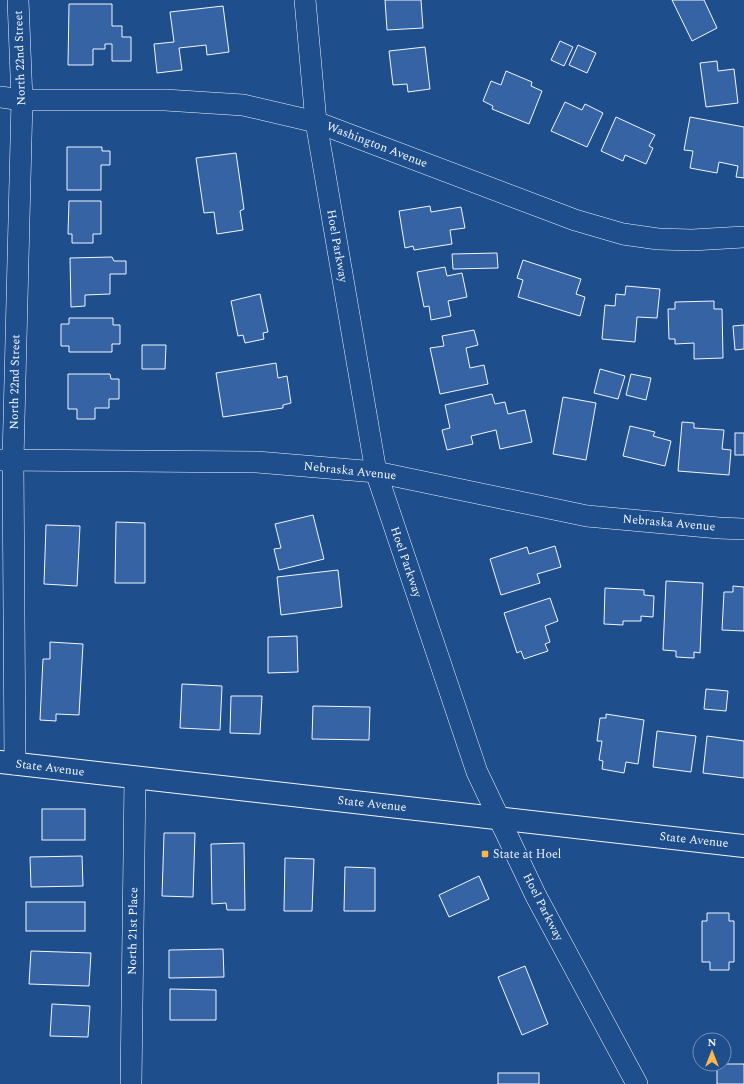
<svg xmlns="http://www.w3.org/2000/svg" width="744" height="1084" viewBox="0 0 744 1084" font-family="Spectral,serif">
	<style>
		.building { fill: #3563a3; stroke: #f2f6ff }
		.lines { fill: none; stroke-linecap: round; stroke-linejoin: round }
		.minor-casing { stroke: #f2f6ff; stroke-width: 22 }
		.primary-casing { stroke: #f2f6ff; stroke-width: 24 }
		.minor { stroke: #1f4e8c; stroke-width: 21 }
		.primary { stroke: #1f4e8c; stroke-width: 22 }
		.poi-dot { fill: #ffb74d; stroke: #1f4e8c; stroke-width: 1.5 }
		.labels { text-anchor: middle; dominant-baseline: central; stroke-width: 3; stroke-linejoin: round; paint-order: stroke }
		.street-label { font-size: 12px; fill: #f2f6ff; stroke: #1f4e8c }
		.poi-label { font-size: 12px; fill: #f2f6ff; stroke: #1f4e8c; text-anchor: start }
	</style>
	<rect width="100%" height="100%" fill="#1f4e8c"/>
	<g class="building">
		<path d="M385,0H421L423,28L387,30Z"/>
		<path d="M672,0H704L717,28L692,41Z"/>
		<path d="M69,4H112V26H122V37H131V61H112V44H105V49H93V65H68Z"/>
		<path d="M223,6L229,52L207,55L206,45L179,48L182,70L157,73L154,44L174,42L170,12Z"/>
		<path d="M560,41L573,47L564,66L551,60Z"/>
		<path d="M578,45L596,53L587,73L569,65Z"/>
		<path d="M425,47L430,89L408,92L407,84L393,85L389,51Z"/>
		<path d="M717,61L718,71L734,69L738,103L706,107L700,63Z"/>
		<path d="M506,71L532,82L531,86L542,91L529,124L492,109L493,106L483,101L491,81L501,85Z"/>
		<path d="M565,102L582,110L585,104L603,113L587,147L551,131Z"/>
		<path d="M616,117L655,135L649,146L653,148L646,164L625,155L623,161L601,151Z"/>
		<path d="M690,117L744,127V178L736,177L738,166L719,162L717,173L690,168L693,151L684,150Z"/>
		<path d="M67,147H102V151H110V165H101V190H67Z"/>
		<path d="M236,153L244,209L240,211L243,230L217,234L214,212L204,213L196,158Z"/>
		<path d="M69,201H101V234H93V243H72V234H68Z"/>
		<path d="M430,206L431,212L461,207L465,228L450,230L452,244L414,250L413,246L405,248L399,211Z"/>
		<path d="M497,253L498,268L453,269L452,254Z"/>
		<path d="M112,257L114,261H126V274H110V294L85,295V306L71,307L70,258Z"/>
		<path d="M523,260L581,279L576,294L585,297L580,316L518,297L523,280L517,278Z"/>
		<path d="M445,267L447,276L462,273L467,297L448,301L451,316L431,320L429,306L424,307L417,272Z"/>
		<path d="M626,286L660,289L657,318L637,317L635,342L602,339L605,305L615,306L616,294L625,295Z"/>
		<path d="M260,294L268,332L263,333L264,339L245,343L243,335L238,336L231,301Z"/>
		<path d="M714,301V309H722L723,358L694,359V343L675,344V339H669L668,309H675V302Z"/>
		<path d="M69,318H113V325H120V344H112V352H69V346H61V324H69Z"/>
		<path d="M744,325V349L735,350L733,326Z"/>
		<path d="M474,330L478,345L466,348L470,368L484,365L488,384L440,394L430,348L444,346L442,336Z"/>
		<path d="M142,345H166L165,369H142Z"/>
		<path d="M276,363L278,378L287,376L291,403L283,405V408L223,417L216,373Z"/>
		<path d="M600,369L625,376L618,399L594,393Z"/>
		<path d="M68,374H110L111,379H119V399H109V408H95V419H77V409H68Z"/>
		<path d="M631,374L651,378L646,400L626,395Z"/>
		<path d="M492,394L495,404L505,402L508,414L525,410L532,442L500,449L496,430L471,436L473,444L447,450L442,430L450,428L445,405Z"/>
		<path d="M563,397L596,403L586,460L553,454Z"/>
		<path d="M682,422L694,423V428L724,430L722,449L731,450L729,475L678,471Z"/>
		<path d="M630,426L655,432L653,436L671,441L665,466L623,456Z"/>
		<rect x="735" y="433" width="9" height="22"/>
		<path d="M313,515L324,559L279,570L274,549L281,548L275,524Z"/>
		<path d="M116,522L145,523V583H115Z"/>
		<path d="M46,525L80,526L77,586L44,584Z"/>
		<path d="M555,546L561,567L537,574L540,583L501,595L490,559L527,547L529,554Z"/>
		<path d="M338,570L342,607L281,615L277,577Z"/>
		<path d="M666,581L703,583L700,653L694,652V658L676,657V651L663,650Z"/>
		<path d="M733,586L744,587V631L722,630L724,592H733Z"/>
		<path d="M605,588L644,590V595L654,596L653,617L641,616V621H623V625L604,624Z"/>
		<path d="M550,598L558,621L545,626L550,642L545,644L548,651L524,659L521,651L517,653L504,613Z"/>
		<path d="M297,636L298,672L268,673V637Z"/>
		<path d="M50,642L83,644L79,715L56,714V721L40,720L43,659H50Z"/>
		<path d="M182,684L222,686L220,730L180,728Z"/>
		<path d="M706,689L728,691L726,711L704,709Z"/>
		<path d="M231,696H262L260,734L230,733Z"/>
		<path d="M313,706L370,707L369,740L312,739Z"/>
		<path d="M606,714L644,720L638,764L626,762L624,773L602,769L603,761L599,760L602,741H597L600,718H606Z"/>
		<path d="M657,731L696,736L691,772L653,767Z"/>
		<path d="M707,736L744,741V778L703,773Z"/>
		<rect x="42" y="809" width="43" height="31"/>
		<path d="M164,833H195L193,897L162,896Z"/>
		<path d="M244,843L245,910H227L226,903L212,904L211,844Z"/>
		<path d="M82,856L83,886L31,887L30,857Z"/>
		<path d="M285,858L314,859L312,911H284Z"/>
		<path d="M345,867L375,868V911H344Z"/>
		<path d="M479,876L489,899L449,917L439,895Z"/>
		<rect x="26" y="902" width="59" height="29"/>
		<path d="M707,913H729V921H734V962H729V970H710V962H702V921H707Z"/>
		<path d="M223,949L224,977L169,978V950Z"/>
		<path d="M31,951L91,953L89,986L29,984Z"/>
		<path d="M525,966L548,1024L522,1035L498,977Z"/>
		<path d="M170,989L216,990V1020H170Z"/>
		<path d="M52,1004L90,1006L88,1037L50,1036Z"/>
		<rect x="717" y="1064" width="27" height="20"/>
		<rect x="498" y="1073" width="41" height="11"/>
	</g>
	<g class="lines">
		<g class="minor-casing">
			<g id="minor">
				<path d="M305,0L316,122L376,472L477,772L536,896L637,1084"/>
				<path d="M0,97L22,100H165L243,105L316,122L575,220L623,234L658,239L692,240L744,237"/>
				<path d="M0,460L257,462L376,472L587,516L719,528L744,529"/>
				<path d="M15,764L13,460L22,100L18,0"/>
				<path d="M131,1084L135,778"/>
			</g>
		</g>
		<g class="primary-casing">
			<path id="primary" d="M0,762L744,846"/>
		</g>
		<use href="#minor" class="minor"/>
		<use href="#primary" class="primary"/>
	</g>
	<rect class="poi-dot" x="481" y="850" width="8" height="8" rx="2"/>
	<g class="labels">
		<g class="street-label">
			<text transform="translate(20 58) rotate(-92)">North 22nd Street</text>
			<text transform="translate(377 145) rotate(21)">Washington Avenue</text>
			<text transform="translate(337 246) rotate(80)">Hoel Parkway</text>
			<text transform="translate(15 382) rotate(-89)">North 22nd Street</text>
			<text transform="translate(350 471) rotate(6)">Nebraska Avenue</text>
			<text transform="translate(669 523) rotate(5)">Nebraska Avenue</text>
			<text transform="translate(406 562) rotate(71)">Hoel Parkway</text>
			<text transform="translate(50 768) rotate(7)">State Avenue</text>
			<text transform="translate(372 804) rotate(6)">State Avenue</text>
			<text transform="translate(694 840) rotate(6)">State Avenue</text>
			<text transform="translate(543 907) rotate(63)">Hoel Parkway</text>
			<text transform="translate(133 931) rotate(-89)">North 21st Place</text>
		</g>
		<g class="poi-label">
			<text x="493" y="854">State at Hoel</text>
		</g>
	</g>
	<g transform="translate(712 1052)"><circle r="19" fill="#1f4e8c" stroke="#7391ba"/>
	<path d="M0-3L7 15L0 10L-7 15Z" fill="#ffb74d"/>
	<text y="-6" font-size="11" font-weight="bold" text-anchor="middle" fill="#f2f6ff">N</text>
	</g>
</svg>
